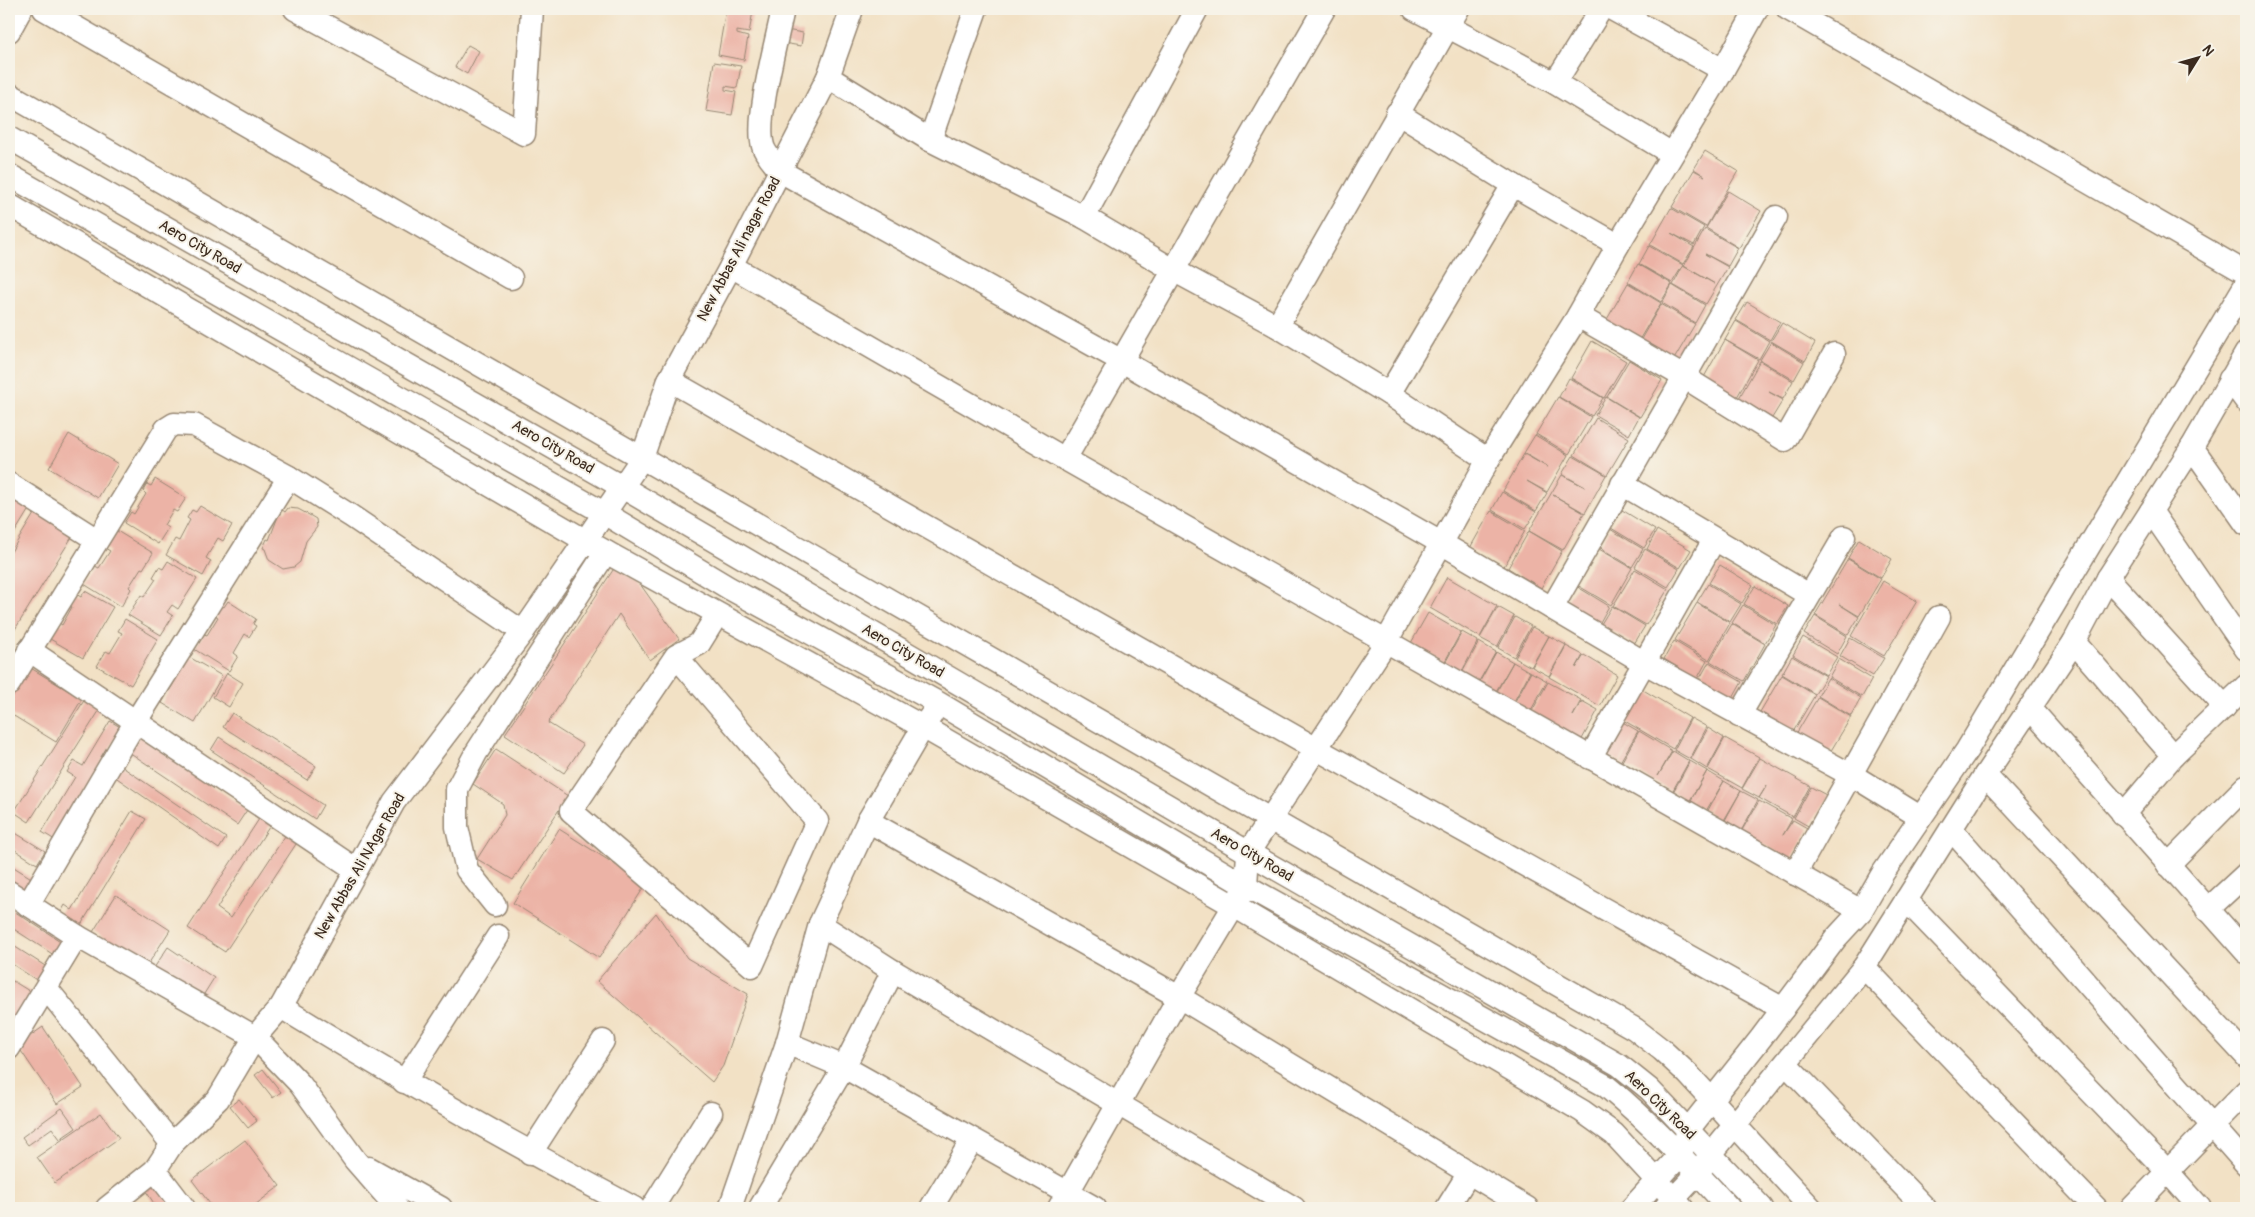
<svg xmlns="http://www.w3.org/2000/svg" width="2255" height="1217" viewBox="0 0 2255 1217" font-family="Pangolin,sans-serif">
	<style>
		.building { fill: #ecb3a6 }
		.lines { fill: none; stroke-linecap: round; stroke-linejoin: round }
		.minor-casing { stroke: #968672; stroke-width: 25 }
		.minor { stroke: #fff; stroke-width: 22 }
		.labels { text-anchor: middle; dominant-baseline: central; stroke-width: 4; stroke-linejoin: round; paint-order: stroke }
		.street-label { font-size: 15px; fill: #3b2a1e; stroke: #f7f3e8 }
	</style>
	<rect width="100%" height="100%" fill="#f7f3e8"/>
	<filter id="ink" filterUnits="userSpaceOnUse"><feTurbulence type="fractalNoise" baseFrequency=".02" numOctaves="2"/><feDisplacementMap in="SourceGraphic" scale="10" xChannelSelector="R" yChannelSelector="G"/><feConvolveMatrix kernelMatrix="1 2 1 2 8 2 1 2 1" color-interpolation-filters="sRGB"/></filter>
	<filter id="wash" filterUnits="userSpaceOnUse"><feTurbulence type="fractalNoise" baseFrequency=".0096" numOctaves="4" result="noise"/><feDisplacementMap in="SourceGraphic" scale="20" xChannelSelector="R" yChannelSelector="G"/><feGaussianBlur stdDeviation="1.12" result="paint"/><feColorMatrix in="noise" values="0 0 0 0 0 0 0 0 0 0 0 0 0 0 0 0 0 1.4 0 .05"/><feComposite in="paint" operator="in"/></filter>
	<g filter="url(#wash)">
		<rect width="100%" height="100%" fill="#f2e1c5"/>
		<g id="blocks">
			<g class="building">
				<path d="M726,9L753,11L749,33L737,31V34L748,37L744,60L718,55Z"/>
				<path d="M786,30L803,33L801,46L783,43Z"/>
				<path d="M468,45L479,51L467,74L455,67Z"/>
				<path d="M714,62L741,66L737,88L725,86V90L736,92L732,115L706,111Z"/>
				<path d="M1705,151L1738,171L1706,227L1672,207L1694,170L1705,176L1694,169Z"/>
				<path d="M1728,191L1761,211L1739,248L1706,228Z"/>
				<path d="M1671,208L1704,227L1694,245L1671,233L1694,247L1683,264L1650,245Z"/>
				<path d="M1705,229L1738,248L1728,266L1705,254L1728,267L1706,304L1673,285L1683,266L1715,284L1684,266Z"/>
				<path d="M1649,246L1683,265L1672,283L1639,264Z"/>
				<path d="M1638,264L1672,284L1661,302L1628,282Z"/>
				<path d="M1628,283L1661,303L1639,340L1606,321Z"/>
				<path d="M1672,285L1705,305L1695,323L1662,303Z"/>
				<path d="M1747,302L1780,322L1770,340L1736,320Z"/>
				<path d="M1661,304L1695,324L1673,361L1640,341Z"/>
				<path d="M1736,321L1769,341L1759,359L1725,340Z"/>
				<path d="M1782,323L1815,343L1805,361L1771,341Z"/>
				<path d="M1725,340L1758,360L1737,397L1704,377Z"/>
				<path d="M1592,341L1626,361L1604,398L1571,378Z"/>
				<path d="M1771,342L1804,362L1794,380L1760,360Z"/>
				<path d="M1629,360L1662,380L1640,417L1607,397Z"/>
				<path d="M1760,361L1793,381L1783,399L1769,392L1783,400L1772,418L1739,398Z"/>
				<path d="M1569,378L1603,398L1592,416L1559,397Z"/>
				<path d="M1558,397L1591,417L1569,454L1536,434Z"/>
				<path d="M1606,397L1639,417L1629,435L1595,415Z"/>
				<path d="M1596,418L1629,438L1607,475L1574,455Z"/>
				<path d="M69,434L118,464L98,498L49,468Z"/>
				<path d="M1535,435L1568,455L1547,492L1527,481L1547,493L1536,511L1503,491L1524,454L1547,467L1524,453Z"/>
				<path d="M1573,456L1606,475L1585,513L1553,495L1584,513L1563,550L1529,531L1562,475L1585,487L1562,474Z"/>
				<path d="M155,479L186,498L177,512L173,510L164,525L168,528L158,544L124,523L131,512L134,514L146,494L143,491L147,484L151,486Z"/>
				<path d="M9,492L31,506L9,542Z"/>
				<path d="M1502,492L1536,512L1525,529L1492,510Z"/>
				<path d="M200,506L232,525L223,541L218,538L206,558L211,561L203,576L166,555L175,539L179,541L190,520L187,518L192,510L196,512Z"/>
				<path d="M288,508L298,509L311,516L316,519L317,527L306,541L300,562L294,567L283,569L269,560L265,549L263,548L267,539L269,540L281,509L285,512Z"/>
				<path d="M37,509L75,532L9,639V555Z"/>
				<path d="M1622,510L1655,530L1644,548L1611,528Z"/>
				<path d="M1491,511L1525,531L1503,568L1470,548Z"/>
				<path d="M1610,529L1643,549L1632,567L1599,547Z"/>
				<path d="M1657,530L1691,550L1680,568L1647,549Z"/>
				<path d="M117,531L153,553L143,569L141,568L129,587L131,589L121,607L84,584L95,566L99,568L110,551L105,548Z"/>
				<path d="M1529,531L1562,551L1541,588L1508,568Z"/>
				<path d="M1859,539L1892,559L1881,578L1848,558Z"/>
				<path d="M1599,549L1632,568L1611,605L1577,585Z"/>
				<path d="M1645,549L1679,569L1668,587L1635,567Z"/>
				<path d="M1848,559L1881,579L1859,616L1839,604L1859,617L1848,635L1815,615Z"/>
				<path d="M168,561L197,579L178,609L172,605L167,612L173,616L161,635L128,615L141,595L144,597L156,579L153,577L159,567L163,569Z"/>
				<path d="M1720,565L1753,585L1742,603L1709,583Z"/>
				<path d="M615,567L640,584L679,639L650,660L619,614L548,723L583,745L564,773L505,734Z"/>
				<path d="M1635,569L1668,589L1646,625L1613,606Z"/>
				<path d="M1447,577L1497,606L1480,637L1430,608Z"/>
				<path d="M1883,581L1917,601L1884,656L1851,636Z"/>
				<path d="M1708,584L1741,604L1730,622L1697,602Z"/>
				<path d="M1576,586L1609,606L1599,624L1565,604Z"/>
				<path d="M1755,586L1788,606L1777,624L1744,604Z"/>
				<path d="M85,591L113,607L83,658L50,639L59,623L62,625L72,607L69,605L76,594L81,597Z"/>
				<path d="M228,601L256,619L253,624L256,626L249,637L245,634L234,653L238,656L229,671L194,649L204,634L207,635L218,617L215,615L221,605L224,607Z"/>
				<path d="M1697,603L1730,623L1709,660L1675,640Z"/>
				<path d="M1743,605L1776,625L1765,643L1732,623Z"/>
				<path d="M1612,606L1645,626L1634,644L1601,624Z"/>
				<path d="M1498,607L1514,616L1497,647L1480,638Z"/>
				<path d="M1428,613L1461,632L1444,663L1411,643Z"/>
				<path d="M1815,616L1847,636L1837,654L1804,634Z"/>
				<path d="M1515,617L1531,626L1514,657L1498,648Z"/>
				<path d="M125,619L158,639L131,685L97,666L106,651L110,653L122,633L118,631Z"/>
				<path d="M1732,624L1765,644L1744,681L1710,661Z"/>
				<path d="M1532,627L1549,636L1531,667L1515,658Z"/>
				<path d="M1462,632L1478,641L1461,673L1445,663Z"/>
				<path d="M1549,636L1566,645L1549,676L1532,667Z"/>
				<path d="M1803,637L1837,657L1826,675L1793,655Z"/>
				<path d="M1850,638L1884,658L1873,676L1840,656Z"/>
				<path d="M1674,641L1707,661L1697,679L1664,659Z"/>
				<path d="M1479,642L1496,652L1478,683L1462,673Z"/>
				<path d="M1566,646L1583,655L1576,668L1584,655L1617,675L1600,706L1549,677Z"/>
				<path d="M1496,652L1513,662L1495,693L1479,683Z"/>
				<path d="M1792,656L1826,676L1815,694L1782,674Z"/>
				<path d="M189,657L222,676L195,723L162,703Z"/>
				<path d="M1839,659L1872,679L1862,697L1829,677Z"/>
				<path d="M1513,662L1530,672L1513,703L1496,693Z"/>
				<path d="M1709,662L1742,682L1732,700L1699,680Z"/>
				<path d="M24,664L82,699L56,742L9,713V690Z"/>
				<path d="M1531,672L1547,681L1530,712L1514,703Z"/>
				<path d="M227,673L243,683L229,707L213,697Z"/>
				<path d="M1782,675L1815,695L1793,732L1760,712Z"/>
				<path d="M1828,678L1861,698L1851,716L1818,696Z"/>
				<path d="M1548,682L1581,700L1573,716L1582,701L1598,710L1581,741L1531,713Z"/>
				<path d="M1640,688L1690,718L1673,749L1623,720Z"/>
				<path d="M1818,697L1851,717L1829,754L1796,734Z"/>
				<path d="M85,699L101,708L29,822L14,812Z"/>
				<path d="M232,713L316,766L307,780L223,727Z"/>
				<path d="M1691,718L1707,727L1690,759L1674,750Z"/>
				<path d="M110,721L122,728L55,840L42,832L75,777L67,772L74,761L83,766Z"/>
				<path d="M1621,721L1638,731L1620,762L1604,753Z"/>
				<path d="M1708,728L1724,738L1707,769L1691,759Z"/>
				<path d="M1639,731L1672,751L1658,776L1673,751L1689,761L1672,792L1621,763Z"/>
				<path d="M140,736L247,810L237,825L129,752Z"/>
				<path d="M219,737L323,805L315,819L211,750Z"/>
				<path d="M1725,738L1759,757L1742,788L1708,769Z"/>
				<path d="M496,749L568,796L513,880L477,859L505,815L503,804L473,784Z"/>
				<path d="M1760,758L1810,786L1793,817L1759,798L1767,785L1759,798L1742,789Z"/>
				<path d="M1690,761L1707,771L1689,802L1673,792Z"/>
				<path d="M121,766L226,838L219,849L114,776Z"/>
				<path d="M1707,771L1724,781L1706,811L1690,802Z"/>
				<path d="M1724,781L1741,791L1723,822L1707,812Z"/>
				<path d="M1811,787L1828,796L1810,827L1794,818Z"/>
				<path d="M1741,791L1758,800L1741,831L1724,822Z"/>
				<path d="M1759,801L1792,819L1783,835L1793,820L1809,829L1791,860L1741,832Z"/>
				<path d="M132,811L146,819L79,928L59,916L65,905L72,910Z"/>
				<path d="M261,816L271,824L217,908L231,918L287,833L298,841L225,952L188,928Z"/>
				<path d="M9,829L45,851L37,864L9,846Z"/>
				<path d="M559,829L646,884L599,958L513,903Z"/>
				<path d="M9,864L36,881L27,894L9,882Z"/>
				<path d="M116,895L170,930L147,966L93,932Z"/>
				<path d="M9,908L68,946L60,959L9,926Z"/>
				<path d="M656,913L687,958L748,994L723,1066L712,1082L597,981Z"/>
				<path d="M9,943L53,971L44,985L9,962Z"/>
				<path d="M168,947L214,978L199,1002L152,971Z"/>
				<path d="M13,981L34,994L9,1037V989Z"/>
				<path d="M43,1027L83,1087L57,1104L17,1045Z"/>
				<path d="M263,1069L281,1092L273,1098L255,1075Z"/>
				<path d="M239,1099L257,1121L248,1128L230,1106Z"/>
				<path d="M62,1108L76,1128L60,1139L52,1128L28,1145L22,1137Z"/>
				<path d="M101,1113L119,1138L55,1183L37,1157Z"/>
				<path d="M245,1140L280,1186L251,1208H213L192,1180Z"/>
				<path d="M153,1177L173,1208H157L142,1185Z"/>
			</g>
		</g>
	</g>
	<g filter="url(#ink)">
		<use href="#blocks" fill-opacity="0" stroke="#968672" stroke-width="1"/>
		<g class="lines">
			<g class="minor-casing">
				<g id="minor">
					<path d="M44,9L511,278"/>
					<path d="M295,9L524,134L532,9"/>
					<path d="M783,9C777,40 755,118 763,146C765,154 775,164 780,171L1120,360L1441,543L1645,663L1860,780L1920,817"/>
					<path d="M1414,9L1555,83L1672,154"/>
					<path d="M1612,9L1723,70"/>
					<path d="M1788,9L2246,273"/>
					<path d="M9,31L21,9"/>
					<path d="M828,77L930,140L1084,217L1175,271L1277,326L1389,394L1488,460"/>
					<path d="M1555,83L1601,9"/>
					<path d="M9,94L1635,1029L1662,1050L1688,1074L1811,1208"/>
					<path d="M1397,113L1513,185L1618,245"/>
					<path d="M9,138L622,487L1268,864L1619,1065L1649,1089L1762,1208"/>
					<path d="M930,140L976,9"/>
					<path d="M9,175L604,513L729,588L940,704L1246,886L1606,1086C1651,1123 1690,1165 1729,1208"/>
					<path d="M9,205L586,541L923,727L1234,906L1582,1111L1614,1134L1682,1208"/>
					<path d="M1084,217L1197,9"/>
					<path d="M731,266L1065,459L1861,911"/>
					<path d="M1578,316L1684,377L1785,440L1834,354"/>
					<path d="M1277,326L1458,9"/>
					<path d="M2230,379L2246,401"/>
					<path d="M669,380L1315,748L1783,1009"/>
					<path d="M1389,394L1513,185"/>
					<path d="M2192,447L2246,524"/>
					<path d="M1065,459L1324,9"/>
					<path d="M9,484L97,540"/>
					<path d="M1622,484L1809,595"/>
					<path d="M2151,511L2246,649"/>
					<path d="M2108,578L2225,707"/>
					<path d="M1552,608L1776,217"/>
					<path d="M2074,642L2173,756"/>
					<path d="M29,650L355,869"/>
					<path d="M676,656L817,821L752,966L571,811L676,656L699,644L717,615"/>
					<path d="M9,684L166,429L174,424L194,425L289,477L351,516L523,632"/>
					<path d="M2030,708L2246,952"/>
					<path d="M1739,716L1844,537"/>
					<path d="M1590,758L1714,540"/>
					<path d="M1985,775L2246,1056"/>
					<path d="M2123,815L2173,756L2246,686"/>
					<path d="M868,821L1179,997L1527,1208"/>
					<path d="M1951,829L2246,1164"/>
					<path d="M2168,865L2246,786"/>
					<path d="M1795,874L1939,617"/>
					<path d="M9,892L77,936L255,1037L300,1084L355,1160L397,1208"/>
					<path d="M1906,900L2168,1172L2200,1208"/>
					<path d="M28,905L136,721L289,477"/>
					<path d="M495,905L467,870L457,827V789L476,753L606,552"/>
					<path d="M2207,910L2246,874"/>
					<path d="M820,924L893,971L1294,1208"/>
					<path d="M1864,967L2096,1208"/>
					<path d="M47,989L172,1144"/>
					<path d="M281,1007C397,1078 514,1145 634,1208"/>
					<path d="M787,1043L844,1067L1095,1208"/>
					<path d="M9,1048L77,936"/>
					<path d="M1786,1064L1925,1208"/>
					<path d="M404,1082L498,936"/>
					<path d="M530,1154L603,1041"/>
					<path d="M369,1168L441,1208"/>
					<path d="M155,1170L184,1208"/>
					<path d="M107,1208L155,1170L172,1144L218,1099L255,1037L281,1007L394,802L523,632L642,458L669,380L731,266L828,77L852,9"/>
					<path d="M652,1208L711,1113"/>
					<path d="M730,1208L787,1043L820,924L868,821L923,727L932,714"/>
					<path d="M760,1208L844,1067L893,971"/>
					<path d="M931,1208L972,1140"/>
					<path d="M1059,1208L1179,997L1246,886L1248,853L1386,642L1488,460L1578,316L1618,245L1723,70L1757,9"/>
					<path d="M1447,1208L1469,1173"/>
					<path d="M1632,1208L1681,1154L1688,1130L1761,1038L1836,938L1861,911L1883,873L1967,750L2246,284"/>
					<path d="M1665,1208L1698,1173L1711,1154L1864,967L1985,775L2074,642L2108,578L2192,447L2246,353"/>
					<path d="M2132,1208L2246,1091"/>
				</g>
			</g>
			<use href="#minor" class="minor"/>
		</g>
	</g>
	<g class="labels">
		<g class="street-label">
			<text transform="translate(200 247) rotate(30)">Aero City Road</text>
			<text transform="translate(739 249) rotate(-62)">New Abbas Ali nagar Road</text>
			<text transform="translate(553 447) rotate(30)">Aero City Road</text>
			<text transform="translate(903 651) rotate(30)">Aero City Road</text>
			<text transform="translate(1252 855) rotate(30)">Aero City Road</text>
			<text transform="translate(360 866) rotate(-60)">New Abbas Ali NAgar Road</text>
			<text transform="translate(1660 1105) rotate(44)">Aero City Road</text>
		</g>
	</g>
	<rect width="2255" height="1217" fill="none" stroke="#f7f3e8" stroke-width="30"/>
	<g transform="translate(2198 58) rotate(53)" stroke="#f7f3e8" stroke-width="4" paint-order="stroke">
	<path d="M0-4L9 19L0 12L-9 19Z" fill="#3b2a1e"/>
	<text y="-8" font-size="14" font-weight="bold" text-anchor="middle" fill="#3b2a1e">N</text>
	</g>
</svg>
